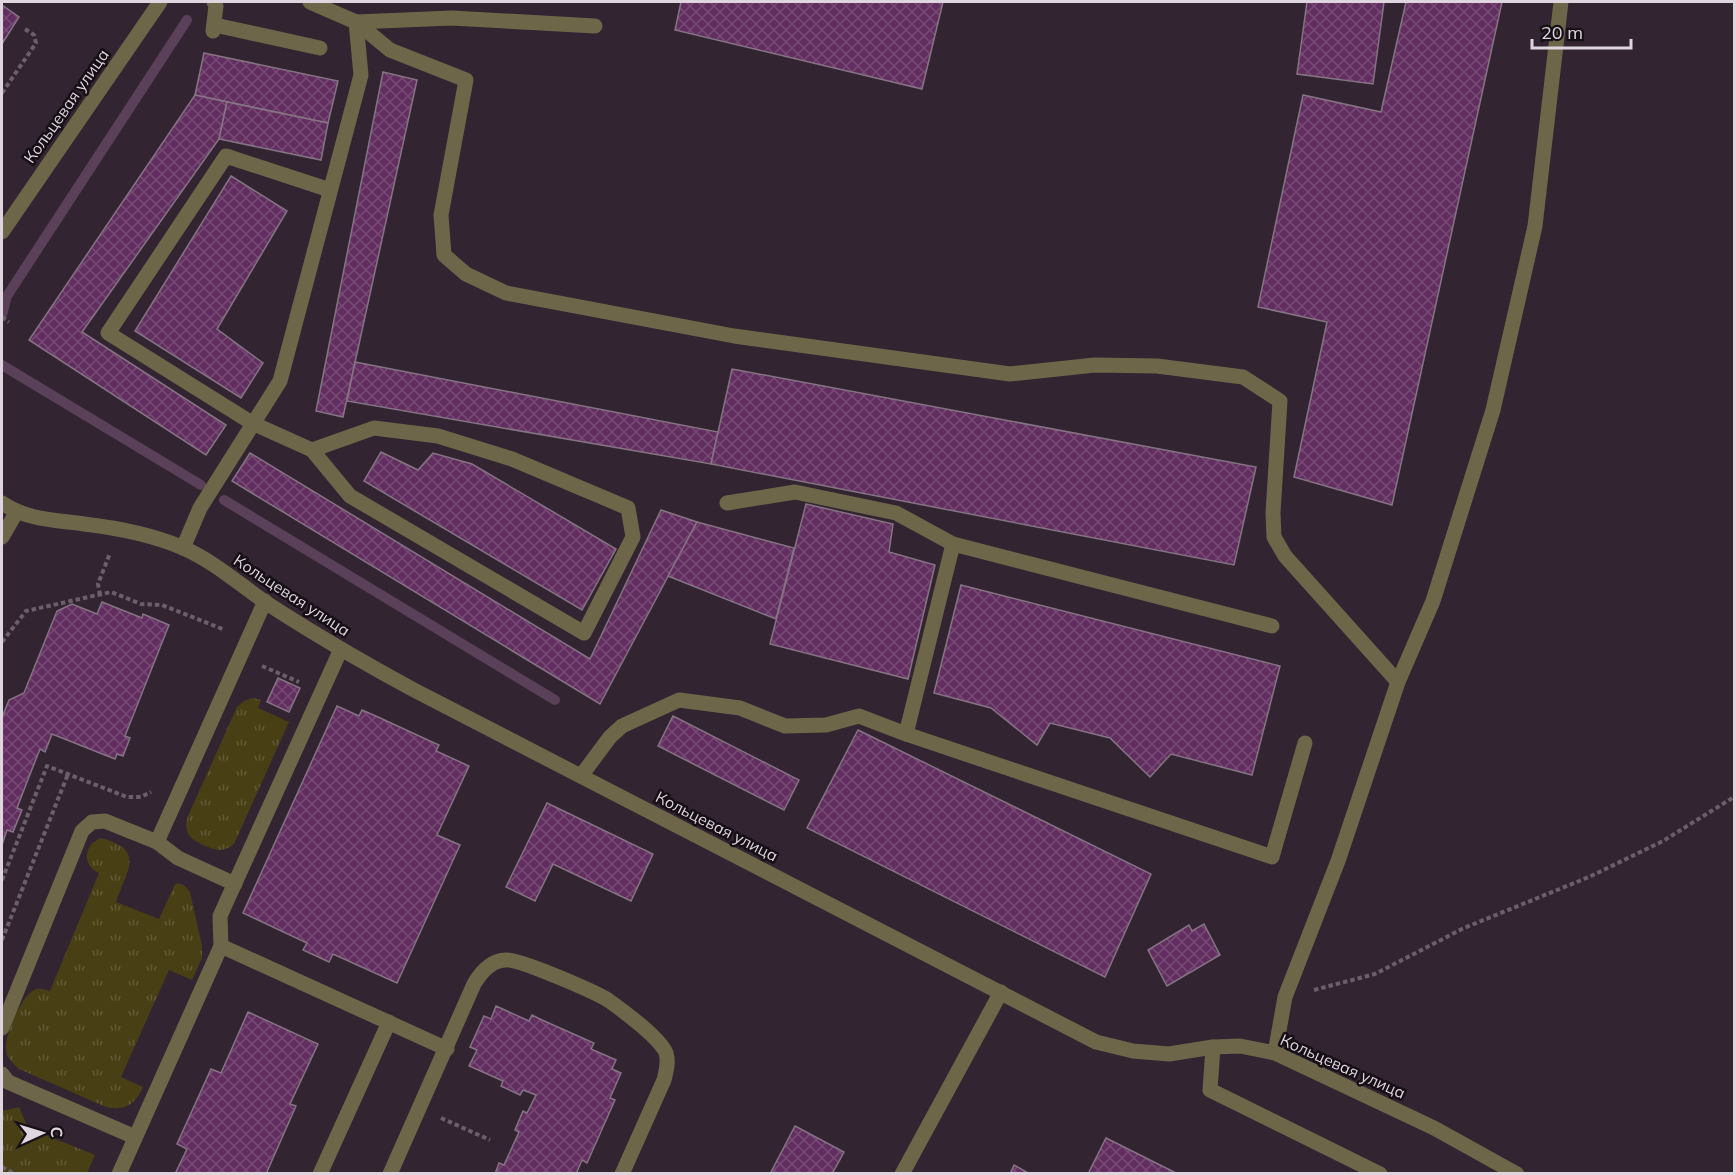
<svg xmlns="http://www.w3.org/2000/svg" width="1736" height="1175" viewBox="0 0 1736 1175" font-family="Mulish,sans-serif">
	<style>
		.grass { fill: url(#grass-tufts) }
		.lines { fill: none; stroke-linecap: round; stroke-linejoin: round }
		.stream { stroke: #5b405a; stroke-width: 10 }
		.building { fill: url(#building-cross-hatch); stroke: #857483; stroke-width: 1.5 }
		.path { stroke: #6c5f6b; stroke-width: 4; stroke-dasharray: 4.5 3; stroke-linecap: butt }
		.minor { stroke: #6e6648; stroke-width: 15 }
		.labels { text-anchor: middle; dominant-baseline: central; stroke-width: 5; stroke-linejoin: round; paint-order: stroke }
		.street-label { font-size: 16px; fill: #dfd5de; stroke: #160f15 }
	</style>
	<defs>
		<pattern id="grass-tufts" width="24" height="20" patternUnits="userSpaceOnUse" patternTransform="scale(1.5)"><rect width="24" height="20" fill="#493f14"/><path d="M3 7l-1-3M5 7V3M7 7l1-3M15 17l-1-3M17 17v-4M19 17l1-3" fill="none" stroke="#635a36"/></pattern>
		<pattern id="building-cross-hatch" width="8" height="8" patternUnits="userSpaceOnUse" patternTransform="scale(1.5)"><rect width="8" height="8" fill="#622e5f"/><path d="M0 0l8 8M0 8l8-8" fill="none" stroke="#784b76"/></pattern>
	</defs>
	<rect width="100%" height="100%" fill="#322431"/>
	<g class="grass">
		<path d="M253,698L261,700L258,708L289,722L234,844C230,847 225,850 220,850C212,850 194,842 189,835C185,829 186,822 188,816L237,707L244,701Z"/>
		<path d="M101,838C146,850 127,869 116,902L159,919L175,884C182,882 185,886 190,892L202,946V958L192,980L169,970L121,1077L143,1087C135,1105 125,1111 106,1107L19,1069C13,1063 7,1058 6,1050C4,1036 22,992 37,989C41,988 46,990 50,991L99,873C81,865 84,844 101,838Z"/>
		<path d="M19,1107L28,1128L95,1155L87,1173H2V1111Z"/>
	</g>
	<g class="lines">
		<g class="stream">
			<path d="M2,315L7,296L187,20"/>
			<path d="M2,365L201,485"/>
			<path d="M224,500L555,700"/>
		</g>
	</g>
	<g class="building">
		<path d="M681,2H943L922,89L675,30Z"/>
		<path d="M1307,2H1384L1373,84L1297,74Z"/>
		<path d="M1406,2H1502L1392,505L1294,477L1327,322L1258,307L1303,95L1381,112Z"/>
		<path d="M2,5L19,17L2,44Z"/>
		<path d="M204,53L338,81L328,123L195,95Z"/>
		<path d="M383,72L417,80L343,417L316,411Z"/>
		<path d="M195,95L227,102L219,139L82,332L226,425L206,455L29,340Z"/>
		<path d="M227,102L328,123L321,160L219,139Z"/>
		<path d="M231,176L287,211L217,329L263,363L241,398L135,331Z"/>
		<path d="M355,362L718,432L711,464L347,401Z"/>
		<path d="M732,369L1256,467L1234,565L711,464Z"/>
		<path d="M381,452L418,470L433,453L472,464L616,549L582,610L364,481Z"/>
		<path d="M250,453L590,659L661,510L697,522L600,704L232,481Z"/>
		<path d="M806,504L893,524L889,552L935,565L908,679L770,644Z"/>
		<path d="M697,522L794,548L776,619L668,576Z"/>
		<path d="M961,585L1280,666L1252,775L1171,754L1150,777L1110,738L1050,723L1037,745L991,708L934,693Z"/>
		<path d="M102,602L142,618L143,614L169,625L125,736L130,738L123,756L117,754L115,759L52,734L45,752L40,749L27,782L17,808L22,810L13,832L7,830L2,845V714L3,715L9,700L24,693L57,611L72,604L97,614Z"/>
		<path d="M278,678L300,688L289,712L267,702Z"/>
		<path d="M337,706L359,716L362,710L378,717L439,745L436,751L469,766L437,835L460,845L397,983L333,954L329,962L303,950L307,943L243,913Z"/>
		<path d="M673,716L799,780L784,810L658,746Z"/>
		<path d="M858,730L1151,874L1105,977L807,828Z"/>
		<path d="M547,803L653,854L631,901L553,864L535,901L506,887Z"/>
		<path d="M1204,924L1220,955L1167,986L1148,950L1189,925L1192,931Z"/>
		<path d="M496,1006L529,1021L532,1015L542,1020L594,1043L591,1049L616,1060L612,1069L621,1073L610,1098L615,1100L587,1163L582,1160L576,1174H495L499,1163L504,1165L519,1132L515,1130L523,1111L527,1113L536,1095L523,1090L520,1095L501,1086L503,1081L469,1066L477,1050L470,1047L484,1016L491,1019Z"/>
		<path d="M248,1012L318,1044L290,1104L296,1106L266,1174H175L187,1149L177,1144L211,1069L221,1073Z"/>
		<path d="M795,1126L844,1152L832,1174H770Z"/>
		<path d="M1106,1138L1178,1174H1088Z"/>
		<path d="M1014,1165L1030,1174H1010Z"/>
	</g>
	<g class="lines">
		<g class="path">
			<path d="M2,93L36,43L34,35L25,29"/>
			<path d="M2,317L9,322"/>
			<path d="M100,595L98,584L110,553"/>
			<path d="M2,642L26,611L111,592L141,604L162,605L225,630"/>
			<path d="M262,666L299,682"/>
			<path d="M2,880L47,766L127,797H141L151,792"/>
			<path d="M2,940L68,774"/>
			<path d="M1314,990L1375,974L1464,928L1589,877L1663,841L1734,797"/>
			<path d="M441,1118L490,1140"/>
			<path d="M2,1167L15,1174"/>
		</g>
		<g class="minor">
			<path d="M356,22L390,50L466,80L441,215L444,255L466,274L506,293L734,336L1010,374L1095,365L1157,366L1243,377L1280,401L1273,513L1274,537L1285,556L1398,682"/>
			<path d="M356,22L452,18L595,26"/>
			<path d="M215,25L320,48"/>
			<path d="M213,31L216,6L214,2"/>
			<path d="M2,232L160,2"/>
			<path d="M312,450L374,428L438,436L512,459L628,508L633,537L584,633L350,496L312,450L252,423L108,333L226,156L330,190"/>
			<path d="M2,503C27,520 55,520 84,524C118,528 150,534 181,547C212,560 238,583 265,602C314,634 364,663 414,690L1096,1042L1133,1051L1169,1054L1213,1047L1240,1046L1275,1053L1434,1128L1517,1174"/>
			<path d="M727,503L795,492L896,513L953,544"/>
			<path d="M2,537L16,513"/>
			<path d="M183,548L200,508L280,381L361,75L356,22L310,2"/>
			<path d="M906,734L953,544L1272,626"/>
			<path d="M581,776L610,737L622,726L679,700L740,708L785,726L826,725L859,716L906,734L1272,857L1305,743"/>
			<path d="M157,842L265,601"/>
			<path d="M221,946L447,1049"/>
			<path d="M2,1028L82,831L92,822L105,821L157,842L178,858L235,884"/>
			<path d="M1213,1047L1210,1090L1380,1174"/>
			<path d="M1275,1053L1285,997L1338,861L1398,682L1433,601L1493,410L1535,226L1561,2"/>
			<path d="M2,1074L8,1082L135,1137"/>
			<path d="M119,1174L221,946L220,916L341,649"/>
			<path d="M320,1174L389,1022"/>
			<path d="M390,1174L474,984C481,972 490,961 505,960C518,958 595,992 608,1000C622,1010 660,1038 666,1053C669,1062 666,1072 664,1080L622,1174"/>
			<path d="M902,1174L1001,992"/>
		</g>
	</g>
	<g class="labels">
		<g class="street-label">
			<text transform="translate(66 106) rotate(-55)">Кольцевая улица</text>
			<text transform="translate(292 595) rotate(33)">Кольцевая улица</text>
			<text transform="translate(717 826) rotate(27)">Кольцевая улица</text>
			<text transform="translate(1343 1066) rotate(24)">Кольцевая улица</text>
		</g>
	</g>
	<rect width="1736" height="1175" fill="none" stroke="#dfd5de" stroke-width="6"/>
	<g transform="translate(42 1133) rotate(86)" stroke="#160f15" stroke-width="4.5" paint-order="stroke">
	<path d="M0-4.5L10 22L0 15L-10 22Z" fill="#dfd5de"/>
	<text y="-9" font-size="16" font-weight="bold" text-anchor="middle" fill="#dfd5de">С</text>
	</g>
	<path d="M1532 39v9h99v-9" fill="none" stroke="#dfd5de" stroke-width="3"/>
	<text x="1541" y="39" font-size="18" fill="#dfd5de" stroke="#160f15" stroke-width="4.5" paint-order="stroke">20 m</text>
</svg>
